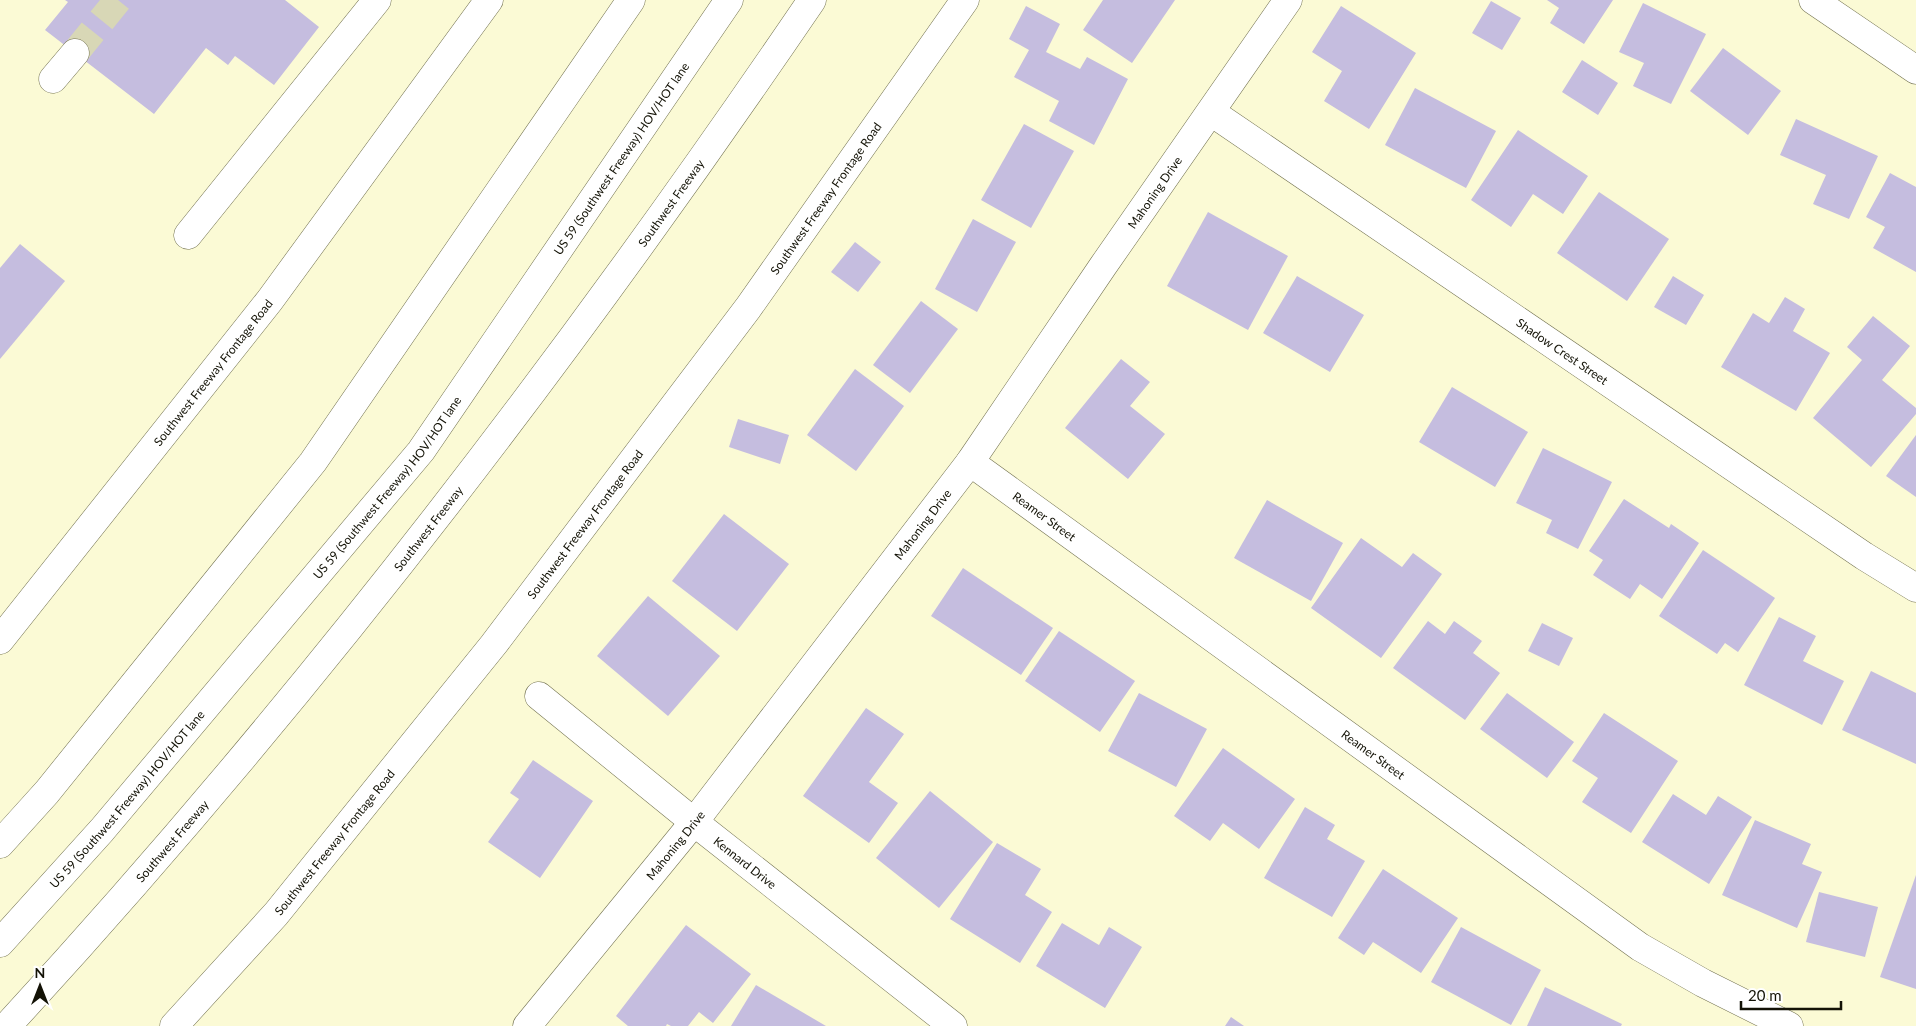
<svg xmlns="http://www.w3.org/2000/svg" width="1916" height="1026" viewBox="0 0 1916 1026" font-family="Lato,sans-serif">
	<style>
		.building { fill: #c5bddf }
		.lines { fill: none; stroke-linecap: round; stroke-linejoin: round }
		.minor-tunnel { stroke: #d8d7b6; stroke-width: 28; stroke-dasharray: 28 14; stroke-linecap: butt }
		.minor-casing { stroke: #737251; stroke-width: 29 }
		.major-casing { stroke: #737251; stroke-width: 29 }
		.highway-casing { stroke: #737251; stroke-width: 29 }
		.minor { stroke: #fff; stroke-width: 28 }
		.major { stroke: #fff; stroke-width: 28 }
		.highway { stroke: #fff; stroke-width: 28 }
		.labels { text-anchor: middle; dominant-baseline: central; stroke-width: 5; stroke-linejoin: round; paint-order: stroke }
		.street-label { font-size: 12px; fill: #131206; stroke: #fff }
	</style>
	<rect width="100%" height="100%" fill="#fbfad5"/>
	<g class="building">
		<path d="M65,0H285L319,27L274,85L235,56L228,65L206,48L154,114L45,30L68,2Z"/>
		<path d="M1103,0H1175L1132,63L1083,30Z"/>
		<path d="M1547,0H1613L1584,44L1550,23L1559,8Z"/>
		<path d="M1491,1L1521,18L1502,50L1472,33Z"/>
		<path d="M1643,3L1706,34L1671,104L1633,86L1644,63L1619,52Z"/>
		<path d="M1026,6L1060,24L1046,52L1080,69L1087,57L1128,79L1094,145L1049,121L1059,101L1014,77L1029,50L1009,39Z"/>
		<path d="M1341,6L1416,53L1369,129L1324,101L1342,71L1312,52Z"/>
		<path d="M1723,48L1781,91L1748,135L1690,91Z"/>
		<path d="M1582,60L1618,83L1598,115L1562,92Z"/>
		<path d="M1415,88L1496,131L1466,188L1385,145Z"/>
		<path d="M1796,119L1878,156L1849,219L1813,204L1826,175L1780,155Z"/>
		<path d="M1024,124L1074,151L1031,228L981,200Z"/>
		<path d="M1518,130L1588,176L1563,214L1533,194L1511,227L1471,200Z"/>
		<path d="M1890,173L1916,187V272L1873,248L1885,227L1866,217Z"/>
		<path d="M1599,192L1669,239L1627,301L1557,253Z"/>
		<path d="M1208,212L1288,256L1248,330L1167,286Z"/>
		<path d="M973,219L1016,242L977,312L935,289Z"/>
		<path d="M855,242L881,262L858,292L831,272Z"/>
		<path d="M20,244L65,281L0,359V268Z"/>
		<path d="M1297,276L1364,315L1330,372L1263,333Z"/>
		<path d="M1673,276L1704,295L1686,325L1654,307Z"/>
		<path d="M1785,297L1805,309L1793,331L1830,353L1796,411L1721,367L1753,313L1769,323Z"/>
		<path d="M921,301L958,329L910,393L873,365Z"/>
		<path d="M1873,316L1910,346L1882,380L1916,408V414L1871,467L1813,418L1862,360L1847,347Z"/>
		<path d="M1121,359L1150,382L1130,406L1165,434L1128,479L1065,428Z"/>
		<path d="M855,369L904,406L856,471L807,435Z"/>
		<path d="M1452,387L1528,432L1495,487L1419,442Z"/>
		<path d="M738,419L789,435L780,464L729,447Z"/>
		<path d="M1916,435V497L1886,476Z"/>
		<path d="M1543,448L1612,482L1578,549L1546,533L1552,520L1516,503Z"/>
		<path d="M1624,499L1669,528L1671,524L1699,543L1662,599L1640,584L1630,599L1593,575L1603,560L1589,551Z"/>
		<path d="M1267,500L1343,543L1311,601L1234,558Z"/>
		<path d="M724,514L789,564L737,631L672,581Z"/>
		<path d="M1361,538L1402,567L1413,553L1442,574L1381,658L1311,608Z"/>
		<path d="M1703,550L1775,598L1738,652L1725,643L1717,654L1659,616Z"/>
		<path d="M963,568L1053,628L1021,675L931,616Z"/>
		<path d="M648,596L720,656L668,716L597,656Z"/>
		<path d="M1779,617L1816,636L1803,661L1844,681L1822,725L1744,685Z"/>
		<path d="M1428,621L1445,634L1454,621L1482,641L1473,653L1500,673L1465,720L1393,668Z"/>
		<path d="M1542,623L1573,638L1559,666L1528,651Z"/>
		<path d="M1059,631L1135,681L1100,732L1025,681Z"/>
		<path d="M1871,671L1916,693V764L1842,730Z"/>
		<path d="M1139,693L1207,729L1176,787L1108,751Z"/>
		<path d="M1507,693L1574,742L1547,778L1480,729Z"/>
		<path d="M866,708L904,734L869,782L898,803L869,843L803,796Z"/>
		<path d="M1604,713L1678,761L1631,833L1582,802L1598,778L1572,761Z"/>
		<path d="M1223,748L1295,799L1259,849L1223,823L1210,841L1174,816Z"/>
		<path d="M533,760L593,801L540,878L488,842L519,799L510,793Z"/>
		<path d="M930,791L993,842L939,908L876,858Z"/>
		<path d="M1673,794L1706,815L1718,796L1752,817L1709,884L1642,842Z"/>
		<path d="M1305,807L1335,825L1327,839L1365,861L1332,917L1264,878Z"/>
		<path d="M1755,820L1811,844L1802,864L1822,872L1797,928L1722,895Z"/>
		<path d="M997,843L1041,869L1025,895L1052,912L1020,963L950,919Z"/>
		<path d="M1383,869L1458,918L1421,973L1373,942L1364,955L1338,938Z"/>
		<path d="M1916,875V989L1880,977Z"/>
		<path d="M1819,892L1878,907L1865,957L1806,942Z"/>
		<path d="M1062,923L1099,945L1109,927L1142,947L1105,1008L1036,966Z"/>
		<path d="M686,925L751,974L713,1023L699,1012L688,1026H671L667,1024L666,1026H628L616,1016Z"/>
		<path d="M1461,927L1541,970L1511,1025L1431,982Z"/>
		<path d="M756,985L826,1026H731Z"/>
		<path d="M1545,987L1622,1024L1621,1026H1527Z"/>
		<path d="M1231,1017L1244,1026H1225Z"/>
	</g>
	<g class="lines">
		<path class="minor-tunnel" d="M75,53L118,0"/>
		<g class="minor-casing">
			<g id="minor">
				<path d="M1813,0L1916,70"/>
				<path d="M53,79L75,53"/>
				<path id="s1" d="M1211,112L1864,556L1916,588"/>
				<path d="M188,235L377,0"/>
				<path id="s2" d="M970,462L1640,947L1703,983L1789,1026"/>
				<path id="s3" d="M539,696L694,822L953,1026"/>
				<path id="s4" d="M527,1026L694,822L970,462L1103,266L1288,0"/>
			</g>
		</g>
		<g class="major-casing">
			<g id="major">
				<path id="s5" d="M0,640L270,300L489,0"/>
				<path id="s6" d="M174,1026L276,914L494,644L748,308L965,0"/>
			</g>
		</g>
		<g class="highway-casing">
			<g id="highway">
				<path d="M0,844L47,792L313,462L631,0"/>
				<path id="s7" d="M0,943L102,830L421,451L729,0"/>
				<path id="s8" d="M7,1026C302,706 567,360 812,0"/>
			</g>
		</g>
		<use href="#minor" class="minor"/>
		<use href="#major" class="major"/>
		<use href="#highway" class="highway"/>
	</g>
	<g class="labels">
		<g class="street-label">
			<text stroke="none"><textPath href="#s7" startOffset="1002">US 59 (Southwest Freeway) HOV/HOT lane</textPath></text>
			<text stroke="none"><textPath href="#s4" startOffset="1044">Mahoning Drive</textPath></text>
			<text stroke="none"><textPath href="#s6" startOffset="1054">Southwest Freeway Frontage Road</textPath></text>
			<text stroke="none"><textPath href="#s8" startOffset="1058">Southwest Freeway</textPath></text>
			<text stroke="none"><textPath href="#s1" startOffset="425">Shadow Crest Street</textPath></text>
			<text stroke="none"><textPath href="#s5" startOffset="342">Southwest Freeway Frontage Road</textPath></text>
			<text stroke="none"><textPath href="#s7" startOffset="598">US 59 (Southwest Freeway) HOV/HOT lane</textPath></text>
			<text stroke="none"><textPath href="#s2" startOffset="92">Reamer Street</textPath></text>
			<text stroke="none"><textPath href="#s4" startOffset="639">Mahoning Drive</textPath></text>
			<text stroke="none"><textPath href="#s6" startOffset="649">Southwest Freeway Frontage Road</textPath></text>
			<text stroke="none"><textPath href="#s8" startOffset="652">Southwest Freeway</textPath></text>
			<text stroke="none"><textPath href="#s2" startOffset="498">Reamer Street</textPath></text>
			<text stroke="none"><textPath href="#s7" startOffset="192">US 59 (Southwest Freeway) HOV/HOT lane</textPath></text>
			<text stroke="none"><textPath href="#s8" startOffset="248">Southwest Freeway</textPath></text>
			<text stroke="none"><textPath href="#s6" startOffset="244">Southwest Freeway Frontage Road</textPath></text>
			<text stroke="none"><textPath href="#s4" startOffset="234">Mahoning Drive</textPath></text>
			<text stroke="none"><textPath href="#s3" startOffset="265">Kennard Drive</textPath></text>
		</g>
	</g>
	<g transform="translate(40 986)" stroke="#ffffff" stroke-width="4" paint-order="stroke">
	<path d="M0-4L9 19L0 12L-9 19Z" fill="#131206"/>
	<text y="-8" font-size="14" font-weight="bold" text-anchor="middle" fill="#131206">N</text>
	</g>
	<path d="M1741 1001v8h100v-8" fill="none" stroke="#131206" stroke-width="2.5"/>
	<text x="1748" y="1001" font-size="15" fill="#131206" stroke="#ffffff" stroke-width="4" paint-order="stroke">20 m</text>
</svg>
